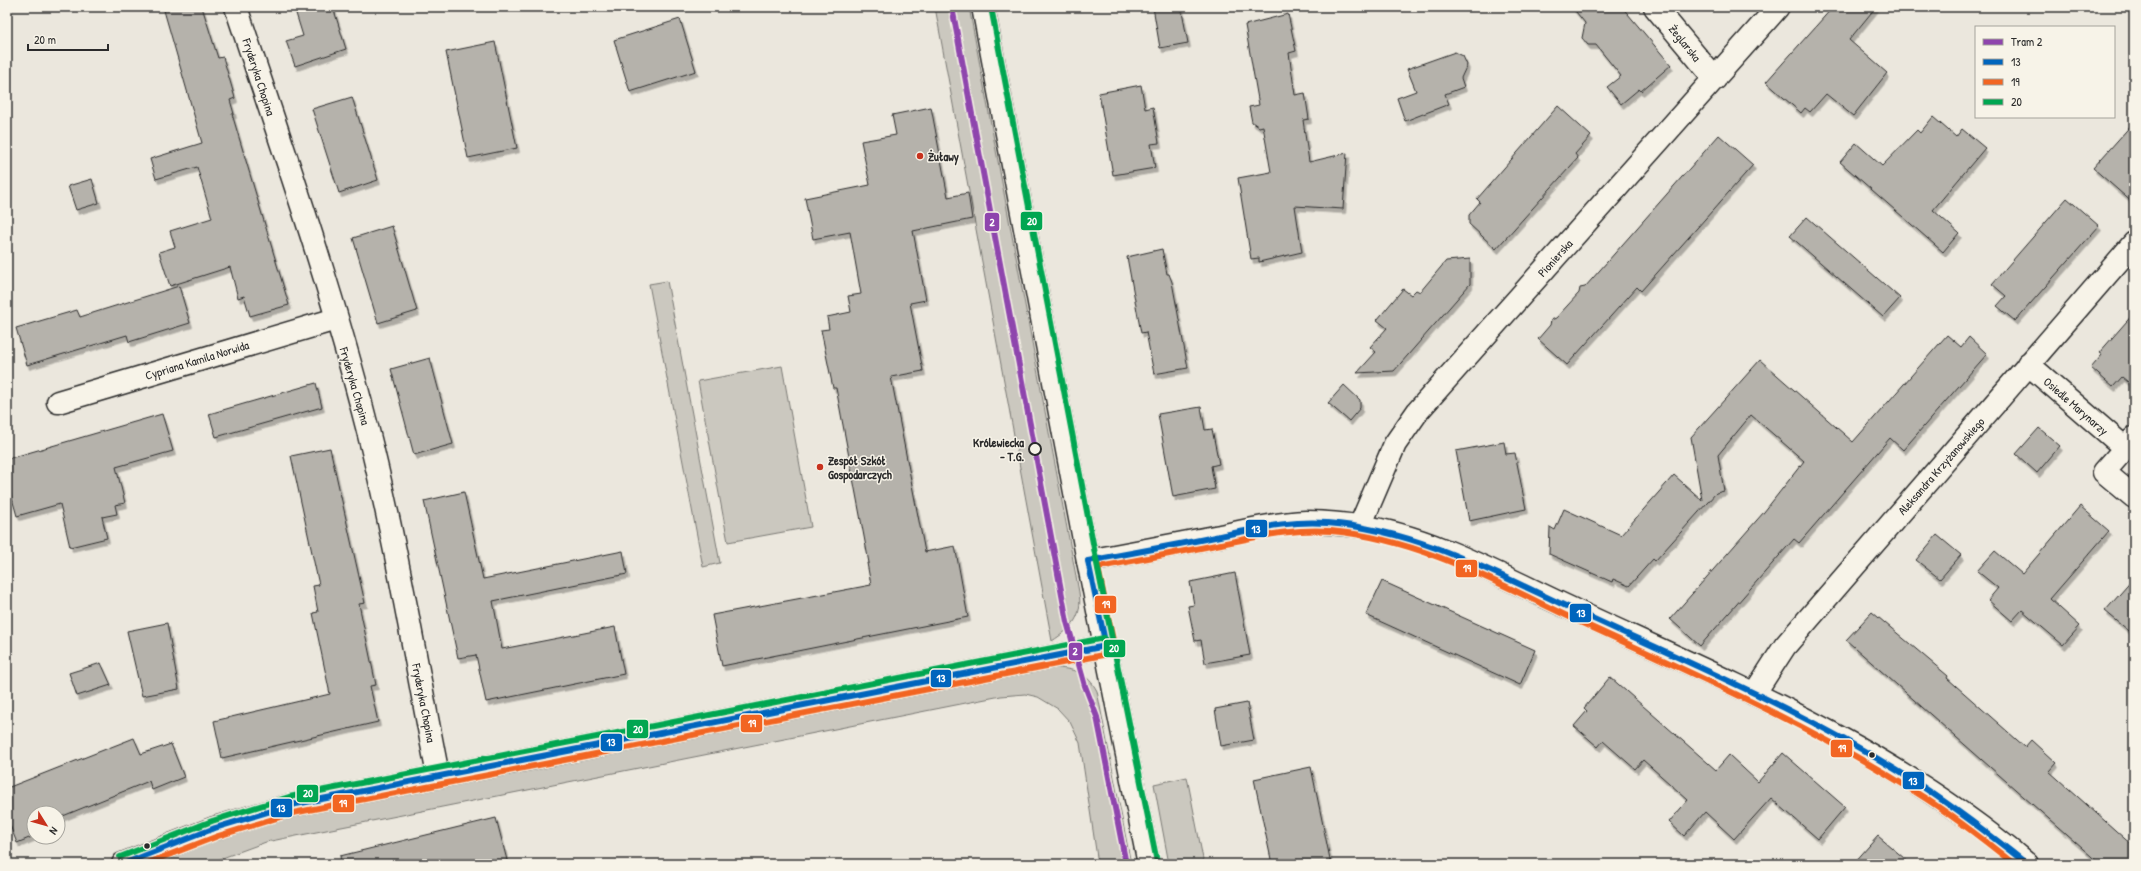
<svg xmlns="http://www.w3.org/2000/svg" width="2141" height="871" viewBox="0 0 2141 871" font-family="'Patrick Hand',sans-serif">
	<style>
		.green { fill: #cbc8bf; stroke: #7b7a75 }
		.building { fill: #b5b2ab; stroke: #2b2b2b; filter: url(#shadow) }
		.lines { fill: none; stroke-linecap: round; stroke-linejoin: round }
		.minor-casing { stroke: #2b2b2b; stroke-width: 25 }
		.secondary-casing { stroke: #2b2b2b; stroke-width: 25 }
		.minor { stroke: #f7f3e8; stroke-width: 22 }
		.secondary { stroke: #f7f3e8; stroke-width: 22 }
		.bus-1-casing { stroke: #f7f3e8; stroke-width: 9 }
		.bus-2-casing { stroke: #f7f3e8; stroke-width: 9 }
		.bus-3-casing { stroke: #f7f3e8; stroke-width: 9 }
		.bus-1 { stroke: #0065bd; stroke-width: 6 }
		.bus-2 { stroke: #f26522; stroke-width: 6 }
		.bus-3 { stroke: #00a651; stroke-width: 6 }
		.tram-1-casing { stroke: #f7f3e8; stroke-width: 9 }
		.tram-1 { stroke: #8e44ad; stroke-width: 6 }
		.poi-dot { fill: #c8321e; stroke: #f7f3e8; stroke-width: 1.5 }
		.stop-dot { fill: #f7f3e8; stroke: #2b2b2b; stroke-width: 2 }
		.bus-dot { fill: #2b2b2b; stroke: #f7f3e8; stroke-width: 1.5 }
		.labels { text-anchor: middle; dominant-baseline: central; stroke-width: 3; stroke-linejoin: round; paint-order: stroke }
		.street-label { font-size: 12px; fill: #2b2b2b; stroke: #f7f3e8 }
		.poi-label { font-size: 12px; font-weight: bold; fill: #2b2b2b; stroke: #f7f3e8; text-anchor: start }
		.stop-label { font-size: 12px; font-weight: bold; fill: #2b2b2b; stroke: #f7f3e8; text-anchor: end }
		.line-badge { stroke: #f7f3e8; stroke-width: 1.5 }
		.badge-label { font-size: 11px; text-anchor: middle; font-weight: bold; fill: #fff }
	</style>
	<defs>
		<filter id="shadow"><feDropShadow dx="2.5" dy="4.5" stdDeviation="0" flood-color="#0004"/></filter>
	</defs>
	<rect width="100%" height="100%" fill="#ebe7dd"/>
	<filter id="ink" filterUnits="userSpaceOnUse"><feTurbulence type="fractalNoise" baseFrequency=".025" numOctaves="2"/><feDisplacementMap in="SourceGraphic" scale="8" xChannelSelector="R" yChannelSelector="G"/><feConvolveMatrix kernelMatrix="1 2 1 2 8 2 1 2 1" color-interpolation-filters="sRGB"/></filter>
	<g filter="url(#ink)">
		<g class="green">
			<path d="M935,7H969L1079,592C1083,617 1072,628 1052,641Z"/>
			<path d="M667,281L720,563L703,567L649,284Z"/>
			<path d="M782,366L811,527L728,542L698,381Z"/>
			<path d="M1057,668C1076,669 1088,674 1097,691L1131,864H1098L1080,743L1070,722L1058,709L1038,697L1025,694L1001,696L266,842L206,864H157L210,843L284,819Z"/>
			<path d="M1187,777L1204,864H1169L1154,784Z"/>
		</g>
		<g class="building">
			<path d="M163,7H202L218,58L223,57L235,98L230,100L234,114H232L289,305L250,316L244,296L238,298L230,267L170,286L159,252L175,247L170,231L212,218L197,167L156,179L150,159L202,143Z"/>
			<path d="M294,7H333L346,49L295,66L286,41L303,36Z"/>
			<path d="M1153,7H1181L1188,43L1160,48Z"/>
			<path d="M1572,7H1622L1671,65L1641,91L1639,89L1621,104L1607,87L1621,76L1596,45H1588L1582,38L1585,23Z"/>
			<path d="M1833,7H1876L1849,40L1887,73L1853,116L1826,94L1810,112L1805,108L1801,113L1766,82Z"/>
			<path d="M1288,14L1296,51L1289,53L1295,95L1305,93L1309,119L1303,120L1309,162L1347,153L1343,209L1295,206L1302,252L1259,262V258L1251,259L1238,178L1271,172L1263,126L1259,127L1252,122L1249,107L1259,105L1245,25Z"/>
			<path d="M680,19L696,71L630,92L614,40Z"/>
			<path d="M495,42L517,148L468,158L446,52Z"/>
			<path d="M1455,52L1463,56L1467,65L1461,78L1464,87L1445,94L1449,104L1405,121L1397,98L1416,91L1407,69Z"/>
			<path d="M1141,85L1145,109L1153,107L1159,143L1151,144L1155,168L1113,175L1099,93Z"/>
			<path d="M352,97L378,180L339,193L312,109Z"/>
			<path d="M1558,106L1591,136L1575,154L1578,158L1496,249L1469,224V215L1480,202L1477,199Z"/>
			<path d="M931,107L948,197L968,193L972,219L913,231L926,300L910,303L923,371L891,377L925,552L955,546L968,617L722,666L712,615L871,585L867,563H869L836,388H833L821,330L829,329L827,317L851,312L848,296L861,294L850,232L813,239L805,198L870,185L861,141L896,135L892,115Z"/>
			<path d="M1933,117L1956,137L1962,129L1985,148L1933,210L1959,233L1943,252L1840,162L1856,143L1882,166L1917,130L1920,133Z"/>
			<path d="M2134,122V204L2093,168Z"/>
			<path d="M1719,135L1753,165L1641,291L1637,287L1567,365L1538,339L1550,325L1551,320L1556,318L1579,293L1580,288L1585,287Z"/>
			<path d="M92,179L99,203L76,210L68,186Z"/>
			<path d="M2067,198L2099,226L2015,321L1997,306L2006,296L1992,284Z"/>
			<path d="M1807,217L1900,298L1883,317L1790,236Z"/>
			<path d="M392,226L417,311L378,323L353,238Z"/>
			<path d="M1162,249L1167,274H1169L1172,282L1188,368L1154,374L1146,332L1141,333L1127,257Z"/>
			<path d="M1470,259V284L1394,371L1357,373L1376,352L1370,347L1387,328L1377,320L1403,289L1411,295L1416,290L1420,292L1446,261Z"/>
			<path d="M179,286L190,323L129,342L127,335L27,365L16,328L77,310L80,317Z"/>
			<path d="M2134,313V387L2122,377L2113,387L2091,368L2102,355L2099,353Z"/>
			<path d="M1947,335L1961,347L1969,337L1987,354L1903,450L1890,438L1799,543L1794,539L1700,646L1670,619L1764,512L1804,461L1751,415L1718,455L1724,491L1716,493L1655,561L1653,559L1629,586L1613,579L1612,582L1549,554L1550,527L1555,530L1564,509L1621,535L1674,475L1702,500L1691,437L1760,360L1853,442Z"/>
			<path d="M430,358L453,444L414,455L391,369Z"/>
			<path d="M316,383L322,407L216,437L209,414Z"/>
			<path d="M1344,385L1360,400V408L1349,421L1328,403Z"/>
			<path d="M1201,407L1205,430L1212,429L1219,464L1211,466L1215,489L1173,497L1158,414Z"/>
			<path d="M162,414L173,451L116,467L125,503L115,505L117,514L102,517L107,538L70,547L60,504L17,516L7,481V459Z"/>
			<path d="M2039,428L2060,446L2037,473L2016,454Z"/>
			<path d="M1504,442L1506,454L1515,453L1526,509L1469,521L1456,451Z"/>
			<path d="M330,448L365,603L359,604L376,685L370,686L378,722L222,758L214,721L330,694L313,613L318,612L313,586L319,585L291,456Z"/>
			<path d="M464,492L483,579L623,551L627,574L493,601L502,649L615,627L624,674L486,702L476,655L458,658L424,501Z"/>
			<path d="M2080,506L2109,531L2050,599L2080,626L2063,645L2022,610L2012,621L1988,600L1998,588L1977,571L1995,551L2022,574Z"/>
			<path d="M1937,535L1961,555L1940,579L1916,560Z"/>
			<path d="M1235,573L1250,655L1205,663L1201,640L1195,641L1188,606L1194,605L1190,582Z"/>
			<path d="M2134,578V635L2105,611Z"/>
			<path d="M1382,581L1535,650L1520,685L1366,615Z"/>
			<path d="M1872,612L1948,676L1947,678L2025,747L2031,740L2056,763L2049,771L2134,847V864H2100L1846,640Z"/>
			<path d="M167,623L179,689L142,696L127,631Z"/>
			<path d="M101,663L111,685L77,696L69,673Z"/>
			<path d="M1610,677L1716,770L1729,755L1758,782L1783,753L1845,807L1818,839L1771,798L1734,839L1705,812L1684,836L1669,822L1688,800L1643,760L1635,769L1603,741L1598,747L1574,726L1587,711L1584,708Z"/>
			<path d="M1247,703L1254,740L1221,746L1215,709Z"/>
			<path d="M134,738L141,754L171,744L184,777L152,790L149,781L58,818V813H34V836L17,843L7,818V788Z"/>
			<path d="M1311,767L1331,864H1272L1254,779Z"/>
			<path d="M496,818L508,864H341L340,856Z"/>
			<path d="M1878,836L1911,864H1853Z"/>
		</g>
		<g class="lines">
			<g class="minor-casing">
				<g id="minor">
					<path d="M236,7C282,146 331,285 367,427C396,541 415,659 438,775"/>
					<path d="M1655,7L1715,79"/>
					<path d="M2028,364L2125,448"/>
					<path d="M58,402L336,319"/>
					<path d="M2134,438L2104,472L2134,497"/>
					<path d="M1360,526L1395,444L1418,411L1778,7"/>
					<path d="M1088,561C1132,553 1176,544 1220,536C1248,530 1277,523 1306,522C1323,522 1341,524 1358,526C1432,536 1506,579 1574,610C1731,683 1894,750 2027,864"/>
					<path d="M1754,694L1785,646L2134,243"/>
					<path d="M123,864L215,828L291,805L1106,646"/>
				</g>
			</g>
			<g class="secondary-casing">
				<path id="secondary" d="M983,7L1088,561L1149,864"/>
			</g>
			<use href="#minor" class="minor"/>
			<use href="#secondary" class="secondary"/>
			<g class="bus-1-casing">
				<g id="bus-1">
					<path d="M1088,561C1132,553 1176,545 1220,536C1256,529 1290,520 1327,523C1420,530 1500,576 1583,614C1698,667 1817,717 1923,787C1959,811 1993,837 2027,864"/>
					<path d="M1088,561L1106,646"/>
					<path d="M123,864L215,828L291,805L1106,646"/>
				</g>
			</g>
			<g class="bus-2-casing">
				<path id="bus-2" d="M145,864L218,836L293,813L1108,654L1113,650L1114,645L1098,567C1139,560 1180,552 1221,544C1258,537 1293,528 1331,531C1421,539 1499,584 1580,622C1694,674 1810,725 1917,793C1951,814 1983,839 2014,864"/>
			</g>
			<g class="bus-3-casing">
				<g id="bus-3">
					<path d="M991,7L1096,559L1157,862"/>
					<path d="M120,857L212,821L289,797L1104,638"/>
				</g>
			</g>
			<use href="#bus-1" class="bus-1"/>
			<use href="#bus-2" class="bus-2"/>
			<use href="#bus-3" class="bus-3"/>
			<g class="tram-1-casing">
				<path id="tram-1" d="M952,7L1067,622L1085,686L1097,717L1126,864"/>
			</g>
			<use href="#tram-1" class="tram-1"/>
		</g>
	</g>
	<g class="poi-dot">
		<circle cx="920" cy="156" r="4"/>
		<circle cx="820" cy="467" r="4"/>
	</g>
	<circle class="stop-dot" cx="1035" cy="449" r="6"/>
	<g class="bus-dot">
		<circle cx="1872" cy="755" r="3.5"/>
		<circle cx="147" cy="846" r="3.5"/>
	</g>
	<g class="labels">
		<g class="street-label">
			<text transform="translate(1685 43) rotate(51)">Żeglarska</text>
			<text transform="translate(259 77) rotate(72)">Fryderyka Chopina</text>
			<text transform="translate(1555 258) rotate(-48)">Pionierska</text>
			<text transform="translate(197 360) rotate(-17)">Cypriana Kamila Norwida</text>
			<text transform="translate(355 386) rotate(74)">Fryderyka Chopina</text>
			<text transform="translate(2076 406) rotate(41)">Osiedle Marynarzy</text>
			<text transform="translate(1941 466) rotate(-49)">Aleksandra Krzyżanowskiego</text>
			<text transform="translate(424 703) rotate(79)">Fryderyka Chopina</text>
		</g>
		<g class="poi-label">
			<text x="928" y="156">Żuławy</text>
			<text x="828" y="460">Zespół Szkół<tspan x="828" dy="14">Gospodarczych</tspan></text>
		</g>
		<g class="stop-label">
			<text x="1024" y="442">Królewiecka<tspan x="1024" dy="14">- T.G.</tspan></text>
		</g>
	</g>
	<g class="line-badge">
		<rect x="1020" y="211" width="23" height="20" rx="4" fill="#00a651"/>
		<rect x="984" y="212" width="16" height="20" rx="4" fill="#8e44ad"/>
		<rect x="1245" y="519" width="23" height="19" rx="4" fill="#0065bd"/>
		<rect x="1455" y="559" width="23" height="19" rx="4" fill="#f26522"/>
		<rect x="1094" y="595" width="23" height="19" rx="4" fill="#f26522"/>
		<rect x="1569" y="603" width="23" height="20" rx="4" fill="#0065bd"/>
		<rect x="1103" y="639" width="23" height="19" rx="4" fill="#00a651"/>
		<rect x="1068" y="642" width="15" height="19" rx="4" fill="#8e44ad"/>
		<rect x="930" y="669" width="22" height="19" rx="4" fill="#0065bd"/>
		<rect x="740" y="714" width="23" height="19" rx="4" fill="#f26522"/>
		<rect x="626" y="719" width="23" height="20" rx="4" fill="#00a651"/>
		<rect x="600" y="733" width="23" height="19" rx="4" fill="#0065bd"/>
		<rect x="1830" y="739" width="23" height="19" rx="4" fill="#f26522"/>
		<rect x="1902" y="771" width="23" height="19" rx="4" fill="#0065bd"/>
		<rect x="296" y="784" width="23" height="19" rx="4" fill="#00a651"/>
		<rect x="332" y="794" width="23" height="19" rx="4" fill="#f26522"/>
		<rect x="270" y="798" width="23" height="20" rx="4" fill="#0065bd"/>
	</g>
	<g class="badge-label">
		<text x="1032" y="225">20</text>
		<text x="992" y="226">2</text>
		<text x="1256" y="533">13</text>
		<text x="1467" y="572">19</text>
		<text x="1106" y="608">19</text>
		<text x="1581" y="617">13</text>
		<text x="1114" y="652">20</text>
		<text x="1075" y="655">2</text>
		<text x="941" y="682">13</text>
		<text x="752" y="727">19</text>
		<text x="638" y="733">20</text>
		<text x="611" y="746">13</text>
		<text x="1842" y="752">19</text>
		<text x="1913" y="785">13</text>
		<text x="308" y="797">20</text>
		<text x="343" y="807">19</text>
		<text x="281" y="812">13</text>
	</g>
	<rect width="2141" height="871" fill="none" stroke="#f7f3e8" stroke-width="24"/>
	<rect x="12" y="12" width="2117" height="847" fill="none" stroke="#2b2b2b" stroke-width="1.5" filter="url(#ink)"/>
	<rect x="1975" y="26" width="140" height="92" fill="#f7f3e8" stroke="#a5a39c"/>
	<rect x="1983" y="39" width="20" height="6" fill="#8e44ad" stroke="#a5a39c"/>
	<text x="2011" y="46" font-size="12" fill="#2b2b2b">Tram 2</text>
	<rect x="1983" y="59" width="20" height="6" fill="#0065bd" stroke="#a5a39c"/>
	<text x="2011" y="66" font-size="12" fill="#2b2b2b">13</text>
	<rect x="1983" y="79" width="20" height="6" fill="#f26522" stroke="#a5a39c"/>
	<text x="2011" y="86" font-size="12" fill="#2b2b2b">19</text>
	<rect x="1983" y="99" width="20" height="6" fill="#00a651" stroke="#a5a39c"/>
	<text x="2011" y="106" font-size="12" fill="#2b2b2b">20</text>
	<g transform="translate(46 825) rotate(127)"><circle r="19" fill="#f7f3e8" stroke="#a5a39c"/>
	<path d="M0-3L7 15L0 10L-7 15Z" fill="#c8321e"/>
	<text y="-6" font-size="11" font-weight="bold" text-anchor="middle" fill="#2b2b2b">N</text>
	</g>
	<path d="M28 44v6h80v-6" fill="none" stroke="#2b2b2b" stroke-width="2"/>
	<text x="34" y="44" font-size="12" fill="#2b2b2b" stroke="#f7f3e8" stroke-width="3" paint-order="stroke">20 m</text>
</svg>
